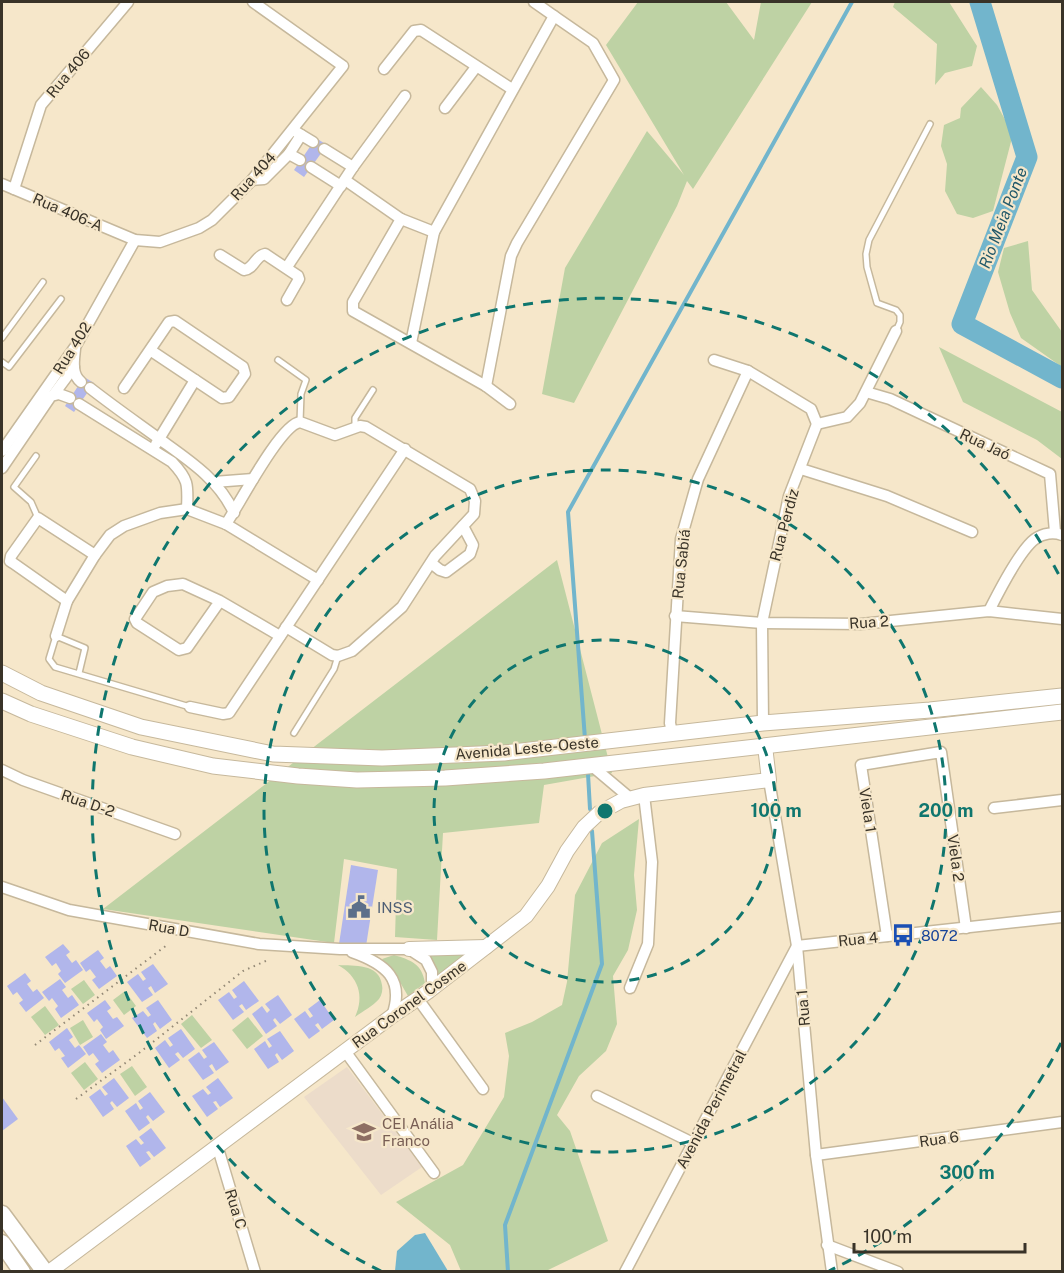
<svg xmlns="http://www.w3.org/2000/svg" width="1064" height="1273" viewBox="0 0 1064 1273" font-family="'Public Sans',sans-serif">
	<style>
		.education { fill: #ecdcca }
		.green { fill: #bed2a4 }
		.water { fill: #72b5cc }
		.lines { fill: none; stroke-linecap: round; stroke-linejoin: round }
		.stream { stroke: #72b5cc; stroke-width: 4 }
		.river { stroke: #72b5cc; stroke-width: 21 }
		.building { fill: #b1b6eb }
		.service-casing { stroke: #c6b89c; stroke-width: 8 }
		.minor-casing { stroke: #c6b89c; stroke-width: 13 }
		.tertiary-casing { stroke: #c6b89c; stroke-width: 16 }
		.secondary-casing { stroke: #c6b89c; stroke-width: 17 }
		.primary-casing { stroke: #c6b89c; stroke-width: 19 }
		.path { stroke: #938875; stroke-width: 2; stroke-dasharray: 1.5 4.5; stroke-linecap: butt }
		.service { stroke: #fff; stroke-width: 5 }
		.minor { stroke: #fff; stroke-width: 10 }
		.tertiary { stroke: #fff; stroke-width: 14 }
		.secondary { stroke: #fff; stroke-width: 15 }
		.primary { stroke: #fff; stroke-width: 16 }
		.ring { fill: none; stroke: #0f766e; stroke-width: 3; stroke-dasharray: 10 8 }
		.labels { text-anchor: middle; dominant-baseline: central; stroke-width: 4.5; stroke-linejoin: round; paint-order: stroke }
		.street-label { font-size: 15px; fill: #393328; stroke: #f6e7ca }
		.service-label { font-size: 15px; fill: #4e5e75; stroke: #f6e7ca; text-anchor: start }
		.transit-label { font-size: 15px; fill: #164399; stroke: #f6e7ca; text-anchor: start }
		.education-label { font-size: 15px; fill: #785e54; stroke: #f6e7ca; text-anchor: start }
		.water-label { font-size: 16px; font-style: italic; fill: #215869; stroke: #f6e7ca }
		.centre { fill: #0f766e; stroke: #f6e7ca; stroke-width: 3 }
		.ring-label { font-size: 18px; text-anchor: middle; font-weight: bold; fill: #0f766e; stroke: #f6e7ca; stroke-width: 4.5; stroke-linejoin: round; paint-order: stroke }
	</style>
	<rect width="100%" height="100%" fill="#f6e7ca"/>
	<path class="education" d="M347,1067L422,1167L381,1195L304,1097Z"/>
	<g class="green">
		<path d="M638,2H726L754,40L761,2H812L693,189L687,181L677,206L574,403L542,394L565,268L647,131L684,175L606,45Z"/>
		<path d="M895,2H949L977,46L972,66L945,73L935,85L937,44L893,7Z"/>
		<path d="M981,87L997,105L1013,134L993,211L973,218L957,214L945,191L947,164L941,146L944,125L960,118L961,108Z"/>
		<path d="M1028,241L1032,290L1062,332V367L1021,338L1010,313L998,272L1004,248Z"/>
		<path d="M939,347L1062,412V459L1037,440L963,402Z"/>
		<path d="M557,560L612,773L544,785L539,823L443,833L437,940L395,937L397,869L344,859L334,943L103,909Z"/>
		<path d="M639,819L634,875L637,910L628,950L613,976L617,1024L606,1051L579,1076L557,1115L570,1131L608,1241L546,1271H461L450,1245L396,1202L463,1165L504,1097L509,1056L505,1033L532,1022L562,1005L567,982L575,895L602,843Z"/>
		<path d="M475,953L437,981L427,956Z"/>
		<path d="M394,955C411,960 422,964 425,983L408,996L397,977L382,959Z"/>
		<path d="M338,965C354,966 379,963 382,985C383,989 382,995 379,999C373,1006 363,1011 355,1017C365,996 358,976 338,965Z"/>
		<path d="M84,980L95,995L83,1004L71,989Z"/>
		<path d="M125,991L136,1006L124,1015L113,1000Z"/>
		<path d="M45,1006L59,1025L45,1035L31,1017Z"/>
		<path d="M192,1015L212,1040L201,1048L181,1024Z"/>
		<path d="M248,1017L263,1036L247,1049L232,1030Z"/>
		<path d="M83,1020L93,1037L80,1045L70,1028Z"/>
		<path d="M85,1062L98,1079L84,1090L71,1073Z"/>
		<path d="M132,1066L147,1087L135,1096L120,1074Z"/>
	</g>
	<path class="water" d="M425,1233L448,1271H395L397,1251L415,1235Z"/>
	<g class="lines">
		<g class="stream">
			<path d="M585,739L568,512L852,2"/>
			<path d="M588,774L590,809"/>
			<path d="M508,1272L505,1225L602,964L592,831"/>
		</g>
		<path class="river" d="M980,2L1027,157L962,324L1062,378"/>
	</g>
	<g class="building">
		<path d="M316,138L327,145L304,177L294,170Z"/>
		<path d="M84,377L94,383L74,412L65,406Z"/>
		<path d="M351,865L378,870L366,946L339,944Z"/>
		<path d="M63,944L70,952L66,955L72,963L76,960L83,970L65,983L58,974L61,971L56,963L52,966L45,957Z"/>
		<path d="M98,950L104,958L100,961L106,969L110,966L117,976L99,989L92,980L96,977L90,969L86,972L80,963Z"/>
		<path d="M153,964L168,984L155,993L151,986L148,988L153,995L142,1002L127,982L138,974L143,981L146,979L141,972Z"/>
		<path d="M25,973L31,981L27,984L33,992L37,989L44,998L26,1012L19,1003L23,1000L17,992L13,995L7,986Z"/>
		<path d="M60,979L66,987L62,990L68,998L72,995L79,1005L61,1018L55,1009L58,1006L52,998L49,1001L42,992Z"/>
		<path d="M244,981L259,1001L246,1010L242,1004L239,1006L244,1012L233,1020L218,1000L229,992L234,999L237,997L232,990Z"/>
		<path d="M278,995L292,1015L280,1024L275,1018L273,1020L277,1026L266,1034L252,1014L262,1006L267,1013L270,1010L265,1004Z"/>
		<path d="M105,1000L111,1008L107,1011L113,1019L117,1017L124,1026L106,1039L100,1030L103,1027L97,1019L94,1022L87,1013Z"/>
		<path d="M158,1000L172,1020L160,1029L155,1022L153,1024L157,1031L147,1038L132,1018L143,1011L148,1017L151,1015L146,1008Z"/>
		<path d="M320,1000L334,1020L322,1029L318,1023L315,1025L320,1031L309,1039L294,1019L305,1011L310,1018L313,1016L308,1009Z"/>
		<path d="M67,1028L73,1037L69,1040L75,1048L79,1045L86,1054L68,1068L61,1058L65,1056L59,1048L55,1051L49,1042Z"/>
		<path d="M181,1029L195,1049L183,1058L178,1052L175,1054L180,1060L169,1068L155,1048L165,1040L170,1047L173,1045L168,1038Z"/>
		<path d="M280,1031L294,1051L282,1060L277,1053L275,1055L279,1062L268,1069L254,1049L265,1041L269,1048L272,1046L267,1039Z"/>
		<path d="M101,1034L107,1042L103,1045L109,1053L113,1050L120,1060L102,1073L95,1064L99,1061L93,1053L89,1056L83,1047Z"/>
		<path d="M214,1042L229,1062L216,1071L212,1064L209,1066L214,1073L203,1080L188,1060L199,1052L204,1059L207,1057L202,1050Z"/>
		<path d="M114,1078L129,1098L117,1107L112,1101L110,1103L114,1109L103,1117L89,1097L100,1089L105,1096L108,1094L102,1087Z"/>
		<path d="M218,1078L233,1098L220,1107L216,1101L213,1102L218,1109L207,1117L192,1096L203,1089L208,1095L211,1093L206,1087Z"/>
		<path d="M150,1092L165,1112L153,1121L148,1115L146,1117L150,1123L139,1131L125,1111L136,1103L140,1110L143,1108L138,1101Z"/>
		<path d="M2,1097L18,1119L2,1131Z"/>
		<path d="M151,1128L166,1148L154,1157L149,1151L146,1152L151,1159L140,1167L126,1146L136,1139L141,1145L144,1143L139,1137Z"/>
	</g>
	<g class="lines">
		<g class="service-casing">
			<g id="service">
				<path d="M896,331L900,322V315L896,310L877,303L867,267L866,254L869,240L930,124"/>
				<path d="M2,338L43,282"/>
				<path d="M278,360L306,380L301,394L300,422"/>
				<path d="M2,362L9,367L61,299"/>
				<path d="M355,428V418L373,390"/>
				<path d="M36,456L14,487L31,502L38,518"/>
				<path d="M79,673L85,648L56,636L49,659L55,667L190,707"/>
				<path d="M294,733L334,669L338,656"/>
			</g>
		</g>
		<g class="minor-casing">
			<g id="minor">
				<path d="M384,69L414,31L421,30L512,89"/>
				<path d="M445,108L476,67"/>
				<path d="M293,130L313,142"/>
				<path d="M324,149L353,167"/>
				<path d="M289,154L301,135"/>
				<path d="M311,167L341,186"/>
				<path d="M252,180L264,179L289,154L300,160"/>
				<path d="M345,180L401,219L434,232L411,343"/>
				<path d="M2,184L135,240L160,242L199,228L212,220L252,180L343,66L253,2"/>
				<path d="M14,189L41,105L128,2"/>
				<path d="M401,219L353,302V311L486,386L510,404"/>
				<path d="M434,232L554,16L534,2"/>
				<path d="M220,255L244,270C254,269 255,256 265,254L298,276L299,279L287,300"/>
				<path d="M287,267L353,167L405,96"/>
				<path d="M75,349C74,360 71,374 81,382"/>
				<path d="M714,360L748,371L811,409L817,424"/>
				<path d="M486,386L511,256L517,243L614,80L593,43L554,16"/>
				<path d="M90,388C113,406 136,422 158,438C187,459 219,479 234,513"/>
				<path d="M124,388L169,322L175,321L243,367L245,374L229,397L222,398L150,350"/>
				<path d="M866,392L890,399L1050,474L1055,532"/>
				<path d="M54,394L74,367"/>
				<path d="M79,404L172,462C189,480 188,485 187,509"/>
				<path d="M817,424L847,417L860,403L896,331"/>
				<path d="M156,444L195,380"/>
				<path d="M2,451L75,347L135,240"/>
				<path d="M2,468L51,396L59,394L70,398"/>
				<path d="M801,469L887,496L972,532"/>
				<path d="M214,482L253,479"/>
				<path d="M226,524C239,505 280,425 300,422L335,435L360,426L366,427L470,489L475,501L474,514L435,556L402,607L352,651L338,656L332,655L286,627"/>
				<path d="M431,563L440,570L446,572L470,554L473,545L463,526"/>
				<path d="M67,601L13,563L10,561L11,556L38,518L95,555"/>
				<path d="M220,601L187,648L179,650L137,623L135,619L153,592L167,586L183,584L220,601L280,636"/>
				<path d="M989,611C998,593 1020,550 1035,539C1043,533 1054,532 1062,535"/>
				<path d="M675,616L762,623L861,624L989,611L1062,619"/>
				<path d="M56,636L67,601L95,555L110,535L124,526L160,513L187,509L226,524L318,580"/>
				<path d="M190,707L223,714L229,713L405,449"/>
				<path d="M763,723L762,623L789,496L817,424"/>
				<path d="M672,733L670,723L681,539L698,479L748,371"/>
				<path d="M592,766L630,798"/>
				<path d="M2,770L23,780L175,834"/>
				<path d="M769,780L797,946L816,1155L832,1272"/>
				<path d="M994,808L1062,800"/>
				<path d="M2,887L69,910L259,944L340,949H409L426,960L432,972V984L429,991"/>
				<path d="M887,936L861,765L941,752L966,928"/>
				<path d="M352,952C386,964 405,979 392,1016"/>
				<path d="M630,988L648,944L652,862L644,795"/>
				<path d="M418,999L483,1089"/>
				<path d="M345,1051L434,1173"/>
				<path d="M597,1096L693,1143"/>
				<path d="M217,1145L255,1272"/>
				<path d="M816,1155L1062,1122"/>
				<path d="M827,1245L898,1272"/>
				<path d="M625,1272L797,946L1062,917"/>
			</g>
		</g>
		<g class="tertiary-casing">
			<g id="tertiary">
				<path d="M409,949L486,947"/>
				<path d="M49,1272L392,1016L429,991L526,916L548,886L567,851L584,827L599,813L621,801L644,795L769,780L765,746"/>
			</g>
		</g>
		<g class="secondary-casing">
			<g id="secondary">
				<path d="M2,673L41,693L141,727L273,754L382,758L504,753L763,723L930,710L1062,696"/>
				<path d="M2,701L31,714L132,747L213,766L298,776L357,780L445,778L544,771L1062,712"/>
			</g>
		</g>
		<g class="primary-casing">
			<g id="primary">
				<path d="M2,1214L45,1272"/>
				<path d="M2,1243L22,1272"/>
			</g>
		</g>
		<g class="path">
			<path d="M35,1045L167,945"/>
			<path d="M76,1099L139,1053L243,971L268,960"/>
		</g>
		<use href="#service" class="service"/>
		<use href="#minor" class="minor"/>
		<use href="#tertiary" class="tertiary"/>
		<use href="#secondary" class="secondary"/>
		<use href="#primary" class="primary"/>
	</g>
	<g class="ring">
		<circle cx="605" cy="811" r="171"/>
		<circle cx="605" cy="811" r="341"/>
		<path d="M1061 1043A512 512 0 0 1 829 1271M381 1271A512 512 0 1 1 1061 579"/>
	</g>
	<defs>
		<g id="civic-bare" transform="scale(1.8)"><path d="M-.6-6.5H3V-4.5H.6V-3L4-1V1h2V6H-6V1h2V-1L-.6-3ZM-1.2 2.5V6h2.4V2.5Z" fill="#5c6f8a" stroke="#f6e7ca" stroke-width="2.5" paint-order="stroke"/></g>
		<g id="bus-bare" transform="scale(1.8)"><path d="M-5-6H5V4H4V6H2V4H-2V6H-4V4H-5ZM-3.5-4V0h7V-4ZM-3.5 1.2v1.5H-2V1.2ZM2 1.2v1.5H3.5V1.2Z" fill="#1a4fb4" stroke="#f6e7ca" stroke-width="2.5" paint-order="stroke"/></g>
		<g id="school-bare" transform="scale(1.8)"><path d="M0-5L7-2L0 1L-7-2ZM-4 1L0 2.5L4 1V4Q0 6-4 4Z" fill="#8d6e63" stroke="#f6e7ca" stroke-width="2.5" paint-order="stroke"/></g>
	</defs>
	<g fill-rule="evenodd">
		<use href="#civic-bare" x="359" y="907"/>
		<use href="#bus-bare" x="903" y="935"/>
		<use href="#school-bare" x="364" y="1132"/>
	</g>
	<g class="labels">
		<g class="street-label">
			<text transform="translate(68 73) rotate(-50)">Rua 406</text>
			<text transform="translate(253 176) rotate(-48)">Rua 404</text>
			<text transform="translate(68 212) rotate(23)">Rua 406-A</text>
			<text transform="translate(72 348) rotate(-58)">Rua 402</text>
			<text transform="translate(985 444) rotate(25)">Rua Jaó</text>
			<text transform="translate(784 525) rotate(-75)">Rua Perdiz</text>
			<text transform="translate(681 564) rotate(-84)">Rua Sabiá</text>
			<text transform="translate(869 622) rotate(-4)">Rua 2</text>
			<text transform="translate(527 748) rotate(-5)">Avenida Leste-Oeste</text>
			<text transform="translate(88 803) rotate(19)">Rua D-2</text>
			<text transform="translate(868 810) rotate(81)">Viela 1</text>
			<text transform="translate(956 858) rotate(82)">Viela 2</text>
			<text transform="translate(169 928) rotate(10)">Rua D</text>
			<text transform="translate(858 939) rotate(-6)">Rua 4</text>
			<text transform="translate(409 1004) rotate(-36)">Rua Coronel Cosme</text>
			<text transform="translate(803 1008) rotate(-95)">Rua 1</text>
			<text transform="translate(711 1109) rotate(-62)">Avenida Perimetral</text>
			<text transform="translate(939 1139) rotate(-8)">Rua 6</text>
			<text transform="translate(236 1209) rotate(73)">Rua C</text>
		</g>
		<g class="service-label">
			<text x="377" y="907">INSS</text>
		</g>
		<g class="transit-label">
			<text x="921" y="935">8072</text>
		</g>
		<g class="education-label">
			<text x="382" y="1123">CEI Anália<tspan x="382" dy="17">Franco</tspan></text>
		</g>
		<g class="water-label">
			<text transform="translate(1003 218) rotate(-69)">Rio Meia Ponte</text>
		</g>
	</g>
	<circle cx="605" cy="811" r="9" class="centre"/>
	<g class="ring-label">
		<text x="776" y="817">100 m</text>
		<text x="946" y="817">200 m</text>
		<text x="967" y="1179">300 m</text>
	</g>
	<rect width="1064" height="1273" fill="none" stroke="#393328" stroke-width="6"/>
	<path d="M854 1243v9h171v-9" fill="none" stroke="#393328" stroke-width="3"/>
	<text x="863" y="1243" font-size="18" fill="#393328" stroke="#f6e7ca" stroke-width="4.5" paint-order="stroke">100 m</text>
</svg>
